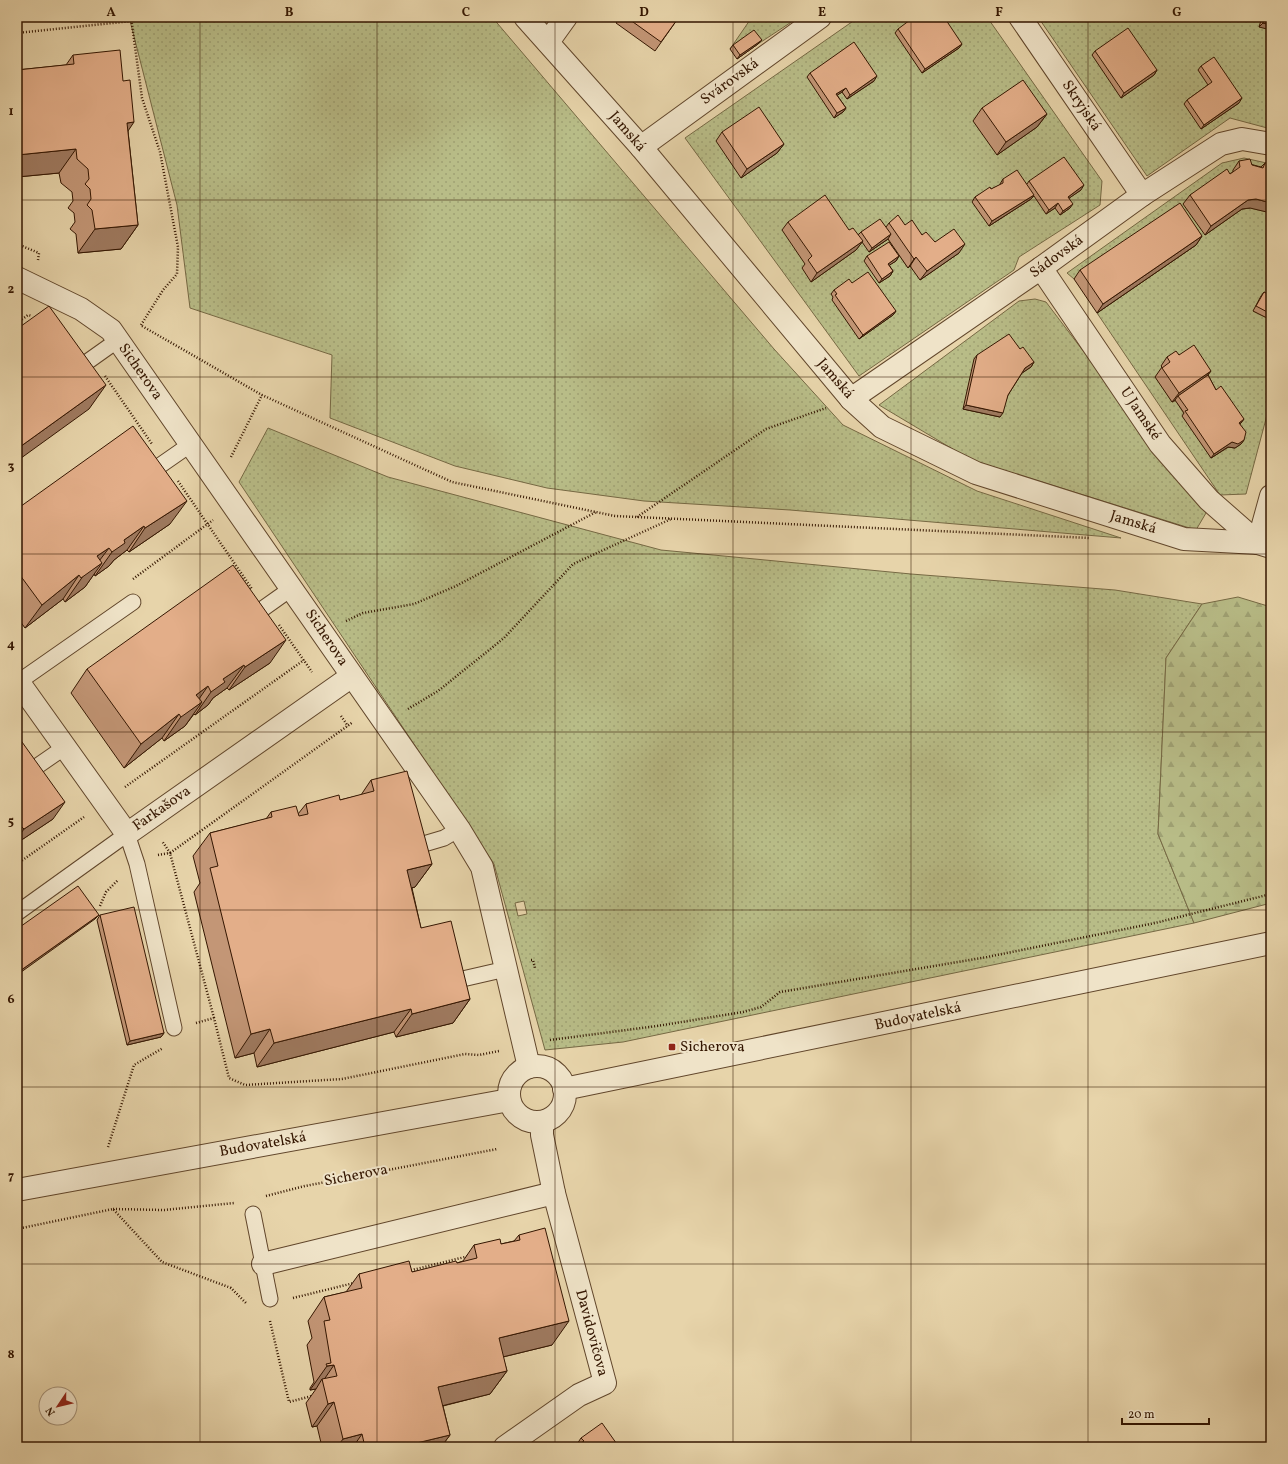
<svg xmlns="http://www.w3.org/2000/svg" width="1288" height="1464" viewBox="0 0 1288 1464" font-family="Vollkorn,serif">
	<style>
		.grass { fill: url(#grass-dots); stroke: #766944; fill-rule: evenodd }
		.forest { fill: url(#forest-firs); stroke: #766944 }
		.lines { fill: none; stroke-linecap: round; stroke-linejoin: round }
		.service-casing { stroke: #61462b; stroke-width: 17 }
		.minor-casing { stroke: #61462b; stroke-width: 24 }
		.tertiary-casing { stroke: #61462b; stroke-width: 24 }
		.path { stroke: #341601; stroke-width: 2.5; stroke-dasharray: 1 2; stroke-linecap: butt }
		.service { stroke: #efe3c8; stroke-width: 15 }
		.minor { stroke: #efe3c8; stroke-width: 22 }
		.tertiary { stroke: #efe3c8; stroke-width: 22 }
		.wall { fill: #c39676; stroke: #341601 }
		.shaded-wall { fill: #9f7a60; stroke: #341601 }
		.building { fill: #e3ae89; stroke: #341601 }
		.grid { fill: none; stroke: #341601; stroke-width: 1; stroke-opacity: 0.55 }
		.poi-dot { fill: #8f2418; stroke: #efe3c8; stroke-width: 1.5 }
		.labels { text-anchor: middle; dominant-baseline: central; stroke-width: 4; stroke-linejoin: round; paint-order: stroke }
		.street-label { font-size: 15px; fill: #341601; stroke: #efe3c8 }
		.poi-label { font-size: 15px; fill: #341601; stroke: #efe3c8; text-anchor: start }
		.neatline { fill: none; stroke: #341601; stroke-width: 1.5 }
		.grid-label { font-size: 13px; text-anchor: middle; font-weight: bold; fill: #341601 }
	</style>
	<defs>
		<pattern id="grass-dots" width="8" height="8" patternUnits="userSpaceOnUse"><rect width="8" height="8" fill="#b8bc87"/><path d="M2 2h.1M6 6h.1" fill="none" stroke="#9fa173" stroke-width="1.8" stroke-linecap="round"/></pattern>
		<pattern id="forest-firs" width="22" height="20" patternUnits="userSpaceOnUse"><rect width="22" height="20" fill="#b8bc87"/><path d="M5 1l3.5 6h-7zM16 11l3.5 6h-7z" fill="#9fa173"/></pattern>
	</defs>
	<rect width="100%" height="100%" fill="#e7d4aa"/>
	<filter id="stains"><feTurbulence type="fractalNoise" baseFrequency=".005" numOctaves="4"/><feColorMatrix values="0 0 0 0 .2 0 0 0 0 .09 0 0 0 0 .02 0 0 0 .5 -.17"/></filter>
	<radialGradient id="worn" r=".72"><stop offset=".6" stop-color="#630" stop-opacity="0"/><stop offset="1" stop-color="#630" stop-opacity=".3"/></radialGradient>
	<g class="grass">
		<path d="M129,17H492L774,349L843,425L977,491L1121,538L790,510L644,501L547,488L455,466L330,418L332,355L190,308L177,205Z"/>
		<path d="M752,17H775L776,19L784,17L786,19L789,17H799L758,44L751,34L730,49Z"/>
		<path d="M859,17H987L1102,181L1100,205L1019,257L1014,270L859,376L685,138ZM851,47L847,99L842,92L833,98ZM1000,188L1031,199L989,226ZM883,232L929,251L908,268L888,239L869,252Z"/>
		<path d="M1038,17H1262L1271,30V129L1230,118L1147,176Z"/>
		<path d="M1244,158L1271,164V175L1233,170L1242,209L1250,208L1271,213V302L1253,311L1271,320V400L1246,494L1220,495L1097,313L1196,245L1173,212L1074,279L1067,273L1222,163ZM1164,370L1213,394L1241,423L1236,427L1235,448L1229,447L1211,458L1176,401L1172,402L1156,377Z"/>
		<path d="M1035,299L1046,302L1206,513L1196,530L971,460L879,405L1019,301Z"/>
		<path d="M268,428L388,477L661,550L911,574L1115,590L1202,604L1166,658L1158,834L1194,923L623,1042L545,1050L494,864L239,482ZM524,901L527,914L518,916L515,903Z"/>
	</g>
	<path class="forest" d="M1238,597L1271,607V903L1194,923L1158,834L1166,658L1202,604Z"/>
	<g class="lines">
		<g class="service-casing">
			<g id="service">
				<path d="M73,372L118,340"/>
				<path d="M145,476L191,444"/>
				<path d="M247,620L292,588"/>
				<path d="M17,683L133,602"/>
				<path d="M23,776L65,747"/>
				<path d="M407,849L444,838L459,829"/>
				<path d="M17,913L127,834L137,864L174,1028"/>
				<path d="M445,983L506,969"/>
				<path d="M253,1214L270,1299"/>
			</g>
		</g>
		<g class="minor-casing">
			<g id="minor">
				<path d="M525,17L641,147L851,399L882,427L976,473L1184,539L1258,543L1271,547"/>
				<path d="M1020,17L1142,195"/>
				<path d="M548,42L566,17"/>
				<path d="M641,147L820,17"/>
				<path d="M1041,268L1160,444L1209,500L1258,543"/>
				<path d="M17,278L81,309L111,330L459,829L482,867L529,1067"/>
				<path d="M851,399L1041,268L1142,195L1221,144L1242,139L1271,144"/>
				<path d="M1258,543L1271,496"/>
				<path d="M17,680L127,834L352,676"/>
				<path d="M263,1264L554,1193"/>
				<path d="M505,1447L579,1395L605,1383L554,1193L542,1135V1122"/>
			</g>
		</g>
		<g class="tertiary-casing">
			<g id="tertiary">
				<circle cx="537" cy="1094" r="28"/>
				<path d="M564,1089L1271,943"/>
				<path d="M17,1190L509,1100"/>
			</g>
		</g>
		<g class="path">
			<path d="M131,17L142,98L160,152L178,247L177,274L163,290L141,325"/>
			<path d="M17,33L132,21"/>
			<path d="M17,244L39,253L38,260"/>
			<path d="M17,323L28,315L32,316"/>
			<path d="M142,326L262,395L452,482L615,516L1090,538"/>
			<path d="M105,376L152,444"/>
			<path d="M231,457L262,395"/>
			<path d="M178,481L252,589"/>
			<path d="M637,517L766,429L826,408"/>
			<path d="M133,579L213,520"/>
			<path d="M346,621L363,613L414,604L456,586L596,512"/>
			<path d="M279,625L312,672"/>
			<path d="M408,709L438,691L504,638L573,564L671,519"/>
			<path d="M341,716L348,726"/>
			<path d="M125,787L304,660"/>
			<path d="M158,855L170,853L162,841"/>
			<path d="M17,864L84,817"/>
			<path d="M100,906L106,892L118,880"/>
			<path d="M531,960H533L535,968"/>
			<path d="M214,1018L170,853L353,722"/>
			<path d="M196,1023L214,1018L229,1078L245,1085L342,1079L465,1054L479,1055L499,1051"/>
			<path d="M550,1040L657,1026L743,1012L761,1007L780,992L987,957L1155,923L1271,894"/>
			<path d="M108,1147L134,1065L163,1048"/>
			<path d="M266,1196L305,1186L497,1149"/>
			<path d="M113,1209L164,1210L234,1203"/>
			<path d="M17,1229L113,1209L162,1262L231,1288L247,1304"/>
			<path d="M408,1271L469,1256"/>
			<path d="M293,1298L354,1283"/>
			<path d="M270,1321L289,1402L312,1396"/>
		</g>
		<use href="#service" class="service"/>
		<use href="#minor" class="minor"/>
		<use href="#tertiary" class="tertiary"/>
	</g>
	<g class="wall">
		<path d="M620,17H679L655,51L616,23Z"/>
		<path d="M1262,17H1271L1259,27Z"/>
		<path d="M898,29L962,44L959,48L922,73L895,33Z"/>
		<path d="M762,40L758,44L737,59L730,49L733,45Z"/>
		<path d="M1095,51L1157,70L1154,75L1121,98L1092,55Z"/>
		<path d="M73,55L128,131L138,225L121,249L78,253L76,234L70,229L75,222L74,213L68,208L73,201L72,192L61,183L59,173L17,177V70L66,65Z"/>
		<path d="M1201,66L1239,103L1201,129L1184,104L1187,100L1208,85L1198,70Z"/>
		<path d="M810,73L874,81L847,99L842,92L837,95L846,108L843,112L834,118L807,77Z"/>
		<path d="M982,108L1047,114L1037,127L997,155L973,121Z"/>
		<path d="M722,132L784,144L777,153L741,178L716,141Z"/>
		<path d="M1239,161L1261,167L1265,163L1271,164L1250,208L1242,209L1205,235L1183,204L1190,195L1233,172V170Z"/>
		<path d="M1003,179L1027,184L1029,181L1081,190L1069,198L1070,208L1060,215L1055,208L1046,214L1034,196L1031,199L989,226L972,202L975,197L1000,185V184Z"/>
		<path d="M788,222L858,235L861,232L886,227L889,223L905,225L935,242L959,253L920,280L910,266L908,268L888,239L869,252L862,242L856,250L811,282L802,268L805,264L782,230Z"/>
		<path d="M1202,236L1196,245L1097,313L1074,279L1080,270Z"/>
		<path d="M867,256H899L896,261L889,265L893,271L890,276L879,283L864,261Z"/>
		<path d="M852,283L896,311L893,315L859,339L832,300L833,297L831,294L834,290Z"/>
		<path d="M1264,292L1271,296V320L1253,311L1261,296Z"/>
		<path d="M1020,349L1034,362L1031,367L1022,373L1008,395L1000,417L963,409L974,359L977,355Z"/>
		<path d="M1179,355L1211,371L1208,375L1216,390L1244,419L1240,424L1244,440L1241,444L1235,448L1228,447L1211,458L1182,416L1184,413L1175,400L1172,402L1155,377L1162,367L1161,366L1167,357Z"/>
		<path d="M17,509L170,524L129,552L127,550L114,560L109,566L95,576L94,574L85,587L65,602L63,599L25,628L17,617Z"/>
		<path d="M270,663L229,690L227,688L213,698L208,705L195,715L194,714L185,726L164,741L162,738L124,768L71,693L87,669Z"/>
		<path d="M17,735L53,819L17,843Z"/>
		<path d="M371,780L432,864L415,887L412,888L421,928L470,999L453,1023L396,1037L394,1032L257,1067L254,1053L235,1058L194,892L200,883L193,856L210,833L266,819L271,812L298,814L306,804L340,800L361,795Z"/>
		<path d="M100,915L164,1033L161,1037L127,1045L97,920Z"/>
		<path d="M519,1235L552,1345L503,1357L507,1371L490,1394L443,1406L450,1435L441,1447H322L317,1426L312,1427L306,1403L316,1389L310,1390V1388L314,1382L307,1345L312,1338L308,1321L324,1297L346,1292L359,1274L412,1272L457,1263L463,1261L474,1245L501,1244L514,1241Z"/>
		<path d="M581,1438L619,1447H575Z"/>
	</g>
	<g class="shaded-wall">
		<path d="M1263,23L1271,25V30L1259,27Z"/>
		<path d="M762,40L758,44L737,59L740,55Z"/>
		<path d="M962,44L959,48L922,73L925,69Z"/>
		<path d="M1157,70L1154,75L1121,98L1124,93Z"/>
		<path d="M877,76L874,81L847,99L850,95Z"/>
		<path d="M846,88L842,92L833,98L836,94Z"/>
		<path d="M1242,98L1239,103L1201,129L1204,125Z"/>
		<path d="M846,108L843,112L834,118L837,113Z"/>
		<path d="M1047,114L1037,127L997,155L1006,142Z"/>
		<path d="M134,122L118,146L127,123Z"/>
		<path d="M784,144L777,153L741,178L747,169Z"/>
		<path d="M76,149L59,173L17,177V155Z"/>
		<path d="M1084,185L1081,190L1065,201L1068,197Z"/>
		<path d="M1034,195L1031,199L989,226L992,221Z"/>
		<path d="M1256,199L1271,203V213L1250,208L1242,209L1205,235L1211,226L1248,200Z"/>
		<path d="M1058,203L1055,208L1046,214L1049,210Z"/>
		<path d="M1073,204L1070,208L1060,215L1063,211Z"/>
		<path d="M138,225L121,249L78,253L95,229Z"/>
		<path d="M891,234L888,239L869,252L872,248Z"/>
		<path d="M1202,236L1196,245L1097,313L1103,304Z"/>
		<path d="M863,241L856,250L811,282L817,273Z"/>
		<path d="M965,244L959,253L920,280L927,271Z"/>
		<path d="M899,256L896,261L885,268L888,264Z"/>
		<path d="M916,257L910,266L908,268L914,259Z"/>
		<path d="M893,271L890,276L879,283L882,279Z"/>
		<path d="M896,311L893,315L859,339L863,335Z"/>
		<path d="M1034,362L1031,367L1022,373L1025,368Z"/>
		<path d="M1211,371L1204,379L1178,396L1175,400L1172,402L1179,393Z"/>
		<path d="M106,385L89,409L17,461V449Z"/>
		<path d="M966,405L1003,413L1000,417L963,409Z"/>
		<path d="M1244,419L1241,423L1236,427L1239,423Z"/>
		<path d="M1244,440L1241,444L1235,448L1228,447L1211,458L1214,454L1232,442Z"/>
		<path d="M187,501L170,524L129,552L145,528Z"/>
		<path d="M144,526L127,550L114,560L109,566L95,576L112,552L124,540Z"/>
		<path d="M109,548L93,569L102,563L85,587L65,602L97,556Z"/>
		<path d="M79,575L63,599L25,628L42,605Z"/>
		<path d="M286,640L270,663L229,690L245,667Z"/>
		<path d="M244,665L227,688L213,698L208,705L195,715L211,692L223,679Z"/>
		<path d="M208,686L192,709L202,702L185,726L164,741L196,695Z"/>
		<path d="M179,714L162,738L124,768L141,744Z"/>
		<path d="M65,802L53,819L17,843V839L24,829Z"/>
		<path d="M22,827L17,834V831Z"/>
		<path d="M432,864L415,887L391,893L407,870Z"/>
		<path d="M99,915L95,919L17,975V973Z"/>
		<path d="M470,999L453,1023L396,1037L412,1014Z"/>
		<path d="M411,1009L394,1032L257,1067L274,1043Z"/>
		<path d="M270,1029L254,1053L235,1058L251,1034Z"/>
		<path d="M164,1033L161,1037L127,1045L130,1041Z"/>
		<path d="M569,1321L552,1345L482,1362L499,1338Z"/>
		<path d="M334,1365L323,1381L322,1379L316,1389L310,1390L327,1366Z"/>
		<path d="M507,1371L490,1394L421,1411L438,1387Z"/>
		<path d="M334,1402L317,1426L312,1427L328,1404Z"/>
		<path d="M362,1434L353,1447H337L343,1439Z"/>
		<path d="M450,1435L441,1447H400Z"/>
	</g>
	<g class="building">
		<path d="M626,17H679L661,42Z"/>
		<path d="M914,17H944L962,44L925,69L898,29Z"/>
		<path d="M1264,17H1271V25L1263,23Z"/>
		<path d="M1128,28L1157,70L1124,93L1095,51Z"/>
		<path d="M754,30L762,40L740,55L733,45Z"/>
		<path d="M854,42L877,76L850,95L846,88L836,94L846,108L837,113L810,73Z"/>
		<path d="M120,50L123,81L130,80L134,122L127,123L138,225L95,229L92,210L87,205L91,199L90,189L85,184L89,179L88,169L77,159L76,149L17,155V70L74,64L73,55Z"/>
		<path d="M1214,57L1242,98L1204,125L1187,100L1212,82L1201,66Z"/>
		<path d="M1023,80L1047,114L1006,142L982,108Z"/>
		<path d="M759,107L784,144L747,169L722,132Z"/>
		<path d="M1064,157L1084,185L1068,197L1073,204L1063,211L1058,203L1049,210L1029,181Z"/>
		<path d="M1250,159L1252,165L1263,168L1265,163L1271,164V203L1256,199L1248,200L1211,226L1190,195L1227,169L1230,174L1240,167L1239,161Z"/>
		<path d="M1017,170L1034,195L992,221L975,197L990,187L991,189L1003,183V179Z"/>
		<path d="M825,195L849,230L853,228L863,241L817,273L808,260L812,256L788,222Z"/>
		<path d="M1180,203L1202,236L1103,304L1080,270Z"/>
		<path d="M898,215L905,225L912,220L922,235L926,232L935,242L954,229L965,244L927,271L916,257L914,259L889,223Z"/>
		<path d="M880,219L891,234L872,248L861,232Z"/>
		<path d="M889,242L899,256L888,264L893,271L882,279L867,256Z"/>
		<path d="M868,272L896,311L863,335L835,295L837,294L834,290L849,279L852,283Z"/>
		<path d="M1264,292L1271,296V314L1256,306Z"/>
		<path d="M49,306L106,385L17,449V329Z"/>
		<path d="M1009,334L1020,349L1023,347L1034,362L1025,368L1008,395L1003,413L966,405L977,355Z"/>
		<path d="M1194,345L1211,371L1179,393L1162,368L1170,362L1167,357L1176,351L1179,355Z"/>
		<path d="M1208,375L1216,390L1221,386L1244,419L1239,423L1246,432L1244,440L1238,444L1232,442L1214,454L1185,411L1188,410L1178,396Z"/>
		<path d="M133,426L187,501L145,528L144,526L124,540L125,543L112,552L109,548L97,556L102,563L81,578L79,575L42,605L17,571V509Z"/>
		<path d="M233,565L286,640L245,667L244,665L223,679L225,682L211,692L208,686L196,695L202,702L181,717L179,714L141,744L87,669Z"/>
		<path d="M17,735L65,802L24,829L22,827L17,831Z"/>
		<path d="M407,771L432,864L407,870L421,928L451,921L470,999L412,1014L411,1009L274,1043L270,1029L251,1034L210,868L218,866L210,833L272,817L271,812L296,806L299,816L308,814L306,804L339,795L340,800L374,791L371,780Z"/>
		<path d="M78,886L99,915L17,973V929Z"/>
		<path d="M134,907L164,1033L130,1041L100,915Z"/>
		<path d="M545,1228L569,1321L499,1338L507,1371L438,1387L450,1435L400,1447H365L362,1434L343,1439L334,1402L328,1404L322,1379L337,1376L334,1365L327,1366L326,1364L331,1363L324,1321L330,1320L324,1297L362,1288L359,1274L409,1261L412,1272L456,1261L457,1263L477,1258L474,1245L500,1239L501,1244L520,1240L519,1235Z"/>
		<path d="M602,1423L619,1447H575L584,1441L581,1438Z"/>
	</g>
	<path class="grid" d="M200,17V1447M377,17V1447M555,17V1447M733,17V1447M911,17V1447M1088,17V1447M17,200H1271M17,377H1271M17,554H1271M17,732H1271M17,910H1271M17,1087H1271M17,1264H1271"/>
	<rect class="poi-dot" x="668" y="1043" width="8" height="8" rx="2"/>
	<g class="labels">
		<g class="street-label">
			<text transform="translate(730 82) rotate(-36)">Svárovská</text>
			<text transform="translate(1081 106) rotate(56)">Skryjská</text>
			<text transform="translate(627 132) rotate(49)">Jamská</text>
			<text transform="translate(1057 257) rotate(-36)">Sádovská</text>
			<text transform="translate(140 372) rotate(55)">Sicherova</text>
			<text transform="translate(835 379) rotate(49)">Jamská</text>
			<text transform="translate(1140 414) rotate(56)">U Jamské</text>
			<text transform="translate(1133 523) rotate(17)">Jamská</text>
			<text transform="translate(326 638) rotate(56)">Sicherova</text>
			<text transform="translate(162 809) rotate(-35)">Farkašova</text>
			<text transform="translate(918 1017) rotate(-12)">Budovatelská</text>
			<text transform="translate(263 1145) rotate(-10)">Budovatelská</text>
			<text transform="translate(356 1176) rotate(-11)">Sicherova</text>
			<text transform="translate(591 1333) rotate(75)">Davidovičova</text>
		</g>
		<g class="poi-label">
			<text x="680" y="1047">Sicherova</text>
		</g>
	</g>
	<rect width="1288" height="1464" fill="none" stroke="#e7d4aa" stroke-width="44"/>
	<g transform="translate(58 1406) rotate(235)"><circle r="19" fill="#efe3c8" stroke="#a49178"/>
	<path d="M0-3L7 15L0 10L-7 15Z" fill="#8f2418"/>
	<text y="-6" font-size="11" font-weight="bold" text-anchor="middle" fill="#341601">N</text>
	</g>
	<path d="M1122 1418v6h87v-6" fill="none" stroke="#341601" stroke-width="2"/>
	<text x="1128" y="1418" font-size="12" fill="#341601" stroke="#efe3c8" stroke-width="3" paint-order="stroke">20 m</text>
	<rect x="22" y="22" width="1244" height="1420" class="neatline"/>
	<g class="grid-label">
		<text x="111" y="16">A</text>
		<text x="289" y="16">B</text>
		<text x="466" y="16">C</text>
		<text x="644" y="16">D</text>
		<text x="822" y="16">E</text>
		<text x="999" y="16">F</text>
		<text x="1177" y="16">G</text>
		<text x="11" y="115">1</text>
		<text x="11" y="293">2</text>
		<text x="11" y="470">3</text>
		<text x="11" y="648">4</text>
		<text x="11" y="825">5</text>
		<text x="11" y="1003">6</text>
		<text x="11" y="1180">7</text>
		<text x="11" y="1358">8</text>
	</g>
	<rect width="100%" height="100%" filter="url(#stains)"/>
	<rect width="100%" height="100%" fill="url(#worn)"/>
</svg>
